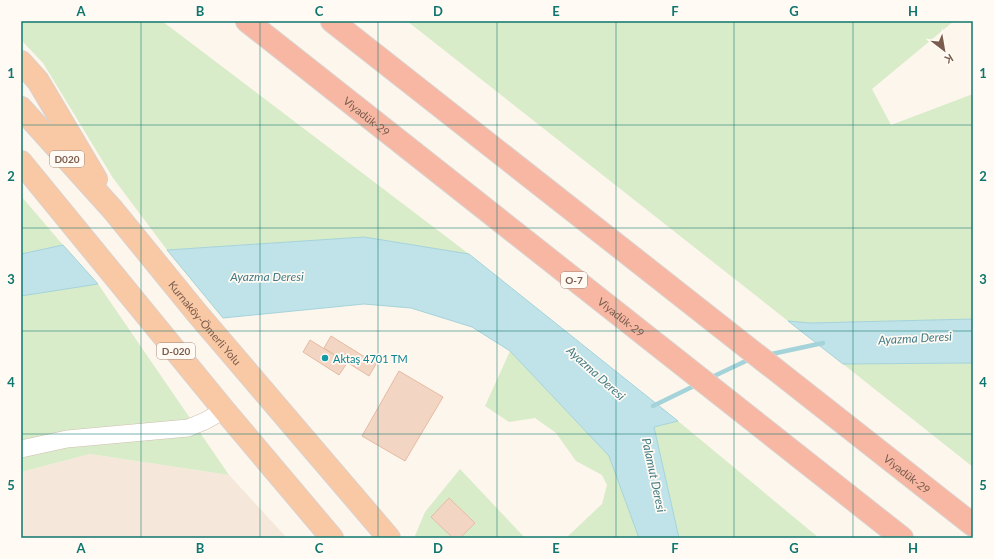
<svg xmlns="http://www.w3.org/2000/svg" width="994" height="559" viewBox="0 0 994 559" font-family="Lato,sans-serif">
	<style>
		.residential { fill: #f5e8da }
		.green { fill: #d8ecc9 }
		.water { fill: #bfe3e8; stroke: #a5d3da }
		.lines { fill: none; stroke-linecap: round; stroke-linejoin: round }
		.stream { stroke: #a5d3da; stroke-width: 4.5 }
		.building { fill: #f3d5c3; stroke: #e6bba3 }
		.minor-casing { stroke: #d1beb0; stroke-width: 18 }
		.trunk-casing { stroke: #dad1cd; stroke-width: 24 }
		.motorway-casing { stroke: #dad1cd; stroke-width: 24 }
		.minor { stroke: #fff; stroke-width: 17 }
		.trunk { stroke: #f9c8a4; stroke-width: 22 }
		.motorway { stroke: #f7b7a3; stroke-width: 22 }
		.grid { fill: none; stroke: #0f766e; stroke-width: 1; stroke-opacity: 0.55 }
		.culture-dot { fill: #0f9aa8; stroke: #fffaf3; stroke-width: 1.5 }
		.labels { text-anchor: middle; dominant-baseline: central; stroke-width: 3.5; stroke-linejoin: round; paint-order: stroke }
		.shield { fill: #fffaf3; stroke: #a28b7f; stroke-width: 1 }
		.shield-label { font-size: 10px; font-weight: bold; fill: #7a5c4d }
		.street-label { font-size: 11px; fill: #7a5c4d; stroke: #fffaf3 }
		.culture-label { font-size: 11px; fill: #0d838f; stroke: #fffaf3; text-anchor: start }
		.water-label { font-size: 12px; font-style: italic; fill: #437c86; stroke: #fffaf3 }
		.neatline { fill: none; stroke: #0f766e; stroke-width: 1.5 }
		.grid-label { font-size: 13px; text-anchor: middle; font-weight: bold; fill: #0f766e }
	</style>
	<rect width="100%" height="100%" fill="#fdf6ec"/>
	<path class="residential" d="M90,454L229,475L287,538H21V472Z"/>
	<g class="green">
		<path d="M21,21H162L469,254L364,237L167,250L113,178L43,63L21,40Z"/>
		<path d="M407,21H954L872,89L891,125L973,94V319L810,323L788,321Z"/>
		<path d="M21,196L63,245L21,254Z"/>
		<path d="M98,284L229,475L90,454L21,472V296Z"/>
		<path d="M510,351L609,456L639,538H566L602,504L607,485L602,475L576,461L556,433L535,418L509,422L485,406Z"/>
		<path d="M973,363V467L843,364Z"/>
		<path d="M678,421L819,538H679L654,427Z"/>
		<path d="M460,469L525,538H414L425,512Z"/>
	</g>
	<g class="water">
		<path d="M364,237L469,254L678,421L654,427L679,538H639L609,456L510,351L472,327L411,308L364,304L223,318L167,250Z"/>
		<path d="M63,245L98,284L21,296V254Z"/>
		<path d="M973,319V363L843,364L788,321L810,323Z"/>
	</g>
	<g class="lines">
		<g class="stream">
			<path d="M767,355L823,343"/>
			<path d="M710,378L750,359"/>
			<path d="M653,406L698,384"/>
		</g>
	</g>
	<g class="building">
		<path d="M331,336L376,364L369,376L324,348Z"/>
		<path d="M310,340L347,363L339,375L303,352Z"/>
		<path d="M399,371L443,397L405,461L362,436Z"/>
		<path d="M449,498L475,523L460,538H453L431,517Z"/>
	</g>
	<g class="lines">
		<g class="minor-casing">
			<path id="minor" d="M21,449L67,439L188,428L205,421L224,410"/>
		</g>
		<g class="trunk-casing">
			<g id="trunk">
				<path d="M21,62L38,81L96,179"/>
				<path id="s1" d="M21,108L113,210L196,312L389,538"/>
				<path d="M21,162L224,410L332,538"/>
			</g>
		</g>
		<g class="motorway-casing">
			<g id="motorway">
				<path id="s2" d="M247,21L902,538"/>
				<path id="s3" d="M332,21L973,525"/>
			</g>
		</g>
		<use href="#minor" class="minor"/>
		<use href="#trunk" class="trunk"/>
		<use href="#motorway" class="motorway"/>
	</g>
	<path class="grid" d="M141,21V538M260,21V538M378,21V538M497,21V538M616,21V538M734,21V538M853,21V538M21,125H973M21,228H973M21,331H973M21,434H973"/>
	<circle class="culture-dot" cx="325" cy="358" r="4"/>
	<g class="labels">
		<g class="shield">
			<rect x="50" y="151" width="34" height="16" rx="3"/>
			<rect x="561" y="272" width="26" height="16" rx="3"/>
			<rect x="157" y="343" width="38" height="16" rx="3"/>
		</g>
		<g class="shield-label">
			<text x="67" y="159">D020</text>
			<text x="574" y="280">O-7</text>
			<text x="176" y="351">D-020</text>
		</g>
		<g class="street-label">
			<text stroke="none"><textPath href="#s2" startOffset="153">Viyadük-29</textPath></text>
			<text stroke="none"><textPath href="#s2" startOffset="477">Viyadük-29</textPath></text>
			<text stroke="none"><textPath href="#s1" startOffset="283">Kurnaköy-Ömerli Yolu</textPath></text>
			<text stroke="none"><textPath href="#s3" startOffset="732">Viyadük-29</textPath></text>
		</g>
		<g class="culture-label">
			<text x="333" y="358">Aktaş 4701 TM</text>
		</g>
		<g class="water-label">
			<text x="267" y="276">Ayazma Deresi</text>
			<text transform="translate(915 338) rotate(-3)">Ayazma Deresi</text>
			<text transform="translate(596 373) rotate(42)">Ayazma Deresi</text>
			<text transform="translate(654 475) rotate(78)">Palamut Deresi</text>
		</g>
	</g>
	<rect width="994" height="559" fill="none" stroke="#fffaf3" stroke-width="44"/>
	<g transform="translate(944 50) rotate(149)" stroke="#fffaf3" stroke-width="3" paint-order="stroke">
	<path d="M0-3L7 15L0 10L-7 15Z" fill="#7a5c4d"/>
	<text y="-6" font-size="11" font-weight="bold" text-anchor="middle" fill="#7a5c4d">K</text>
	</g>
	<rect x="22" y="22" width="950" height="515" class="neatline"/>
	<g class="grid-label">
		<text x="81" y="16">A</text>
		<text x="200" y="16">B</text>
		<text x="319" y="16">C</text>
		<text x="438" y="16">D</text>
		<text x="556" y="16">E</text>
		<text x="675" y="16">F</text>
		<text x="794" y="16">G</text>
		<text x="913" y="16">H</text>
		<text x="11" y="78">1</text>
		<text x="983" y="78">1</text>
		<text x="11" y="181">2</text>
		<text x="983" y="181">2</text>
		<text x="11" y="284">3</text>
		<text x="983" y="284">3</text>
		<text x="11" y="387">4</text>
		<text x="983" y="387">4</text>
		<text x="11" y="490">5</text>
		<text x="983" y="490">5</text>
		<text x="81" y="553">A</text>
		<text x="200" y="553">B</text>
		<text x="319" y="553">C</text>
		<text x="438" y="553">D</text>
		<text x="556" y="553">E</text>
		<text x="675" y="553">F</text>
		<text x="794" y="553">G</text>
		<text x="913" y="553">H</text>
	</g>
</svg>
